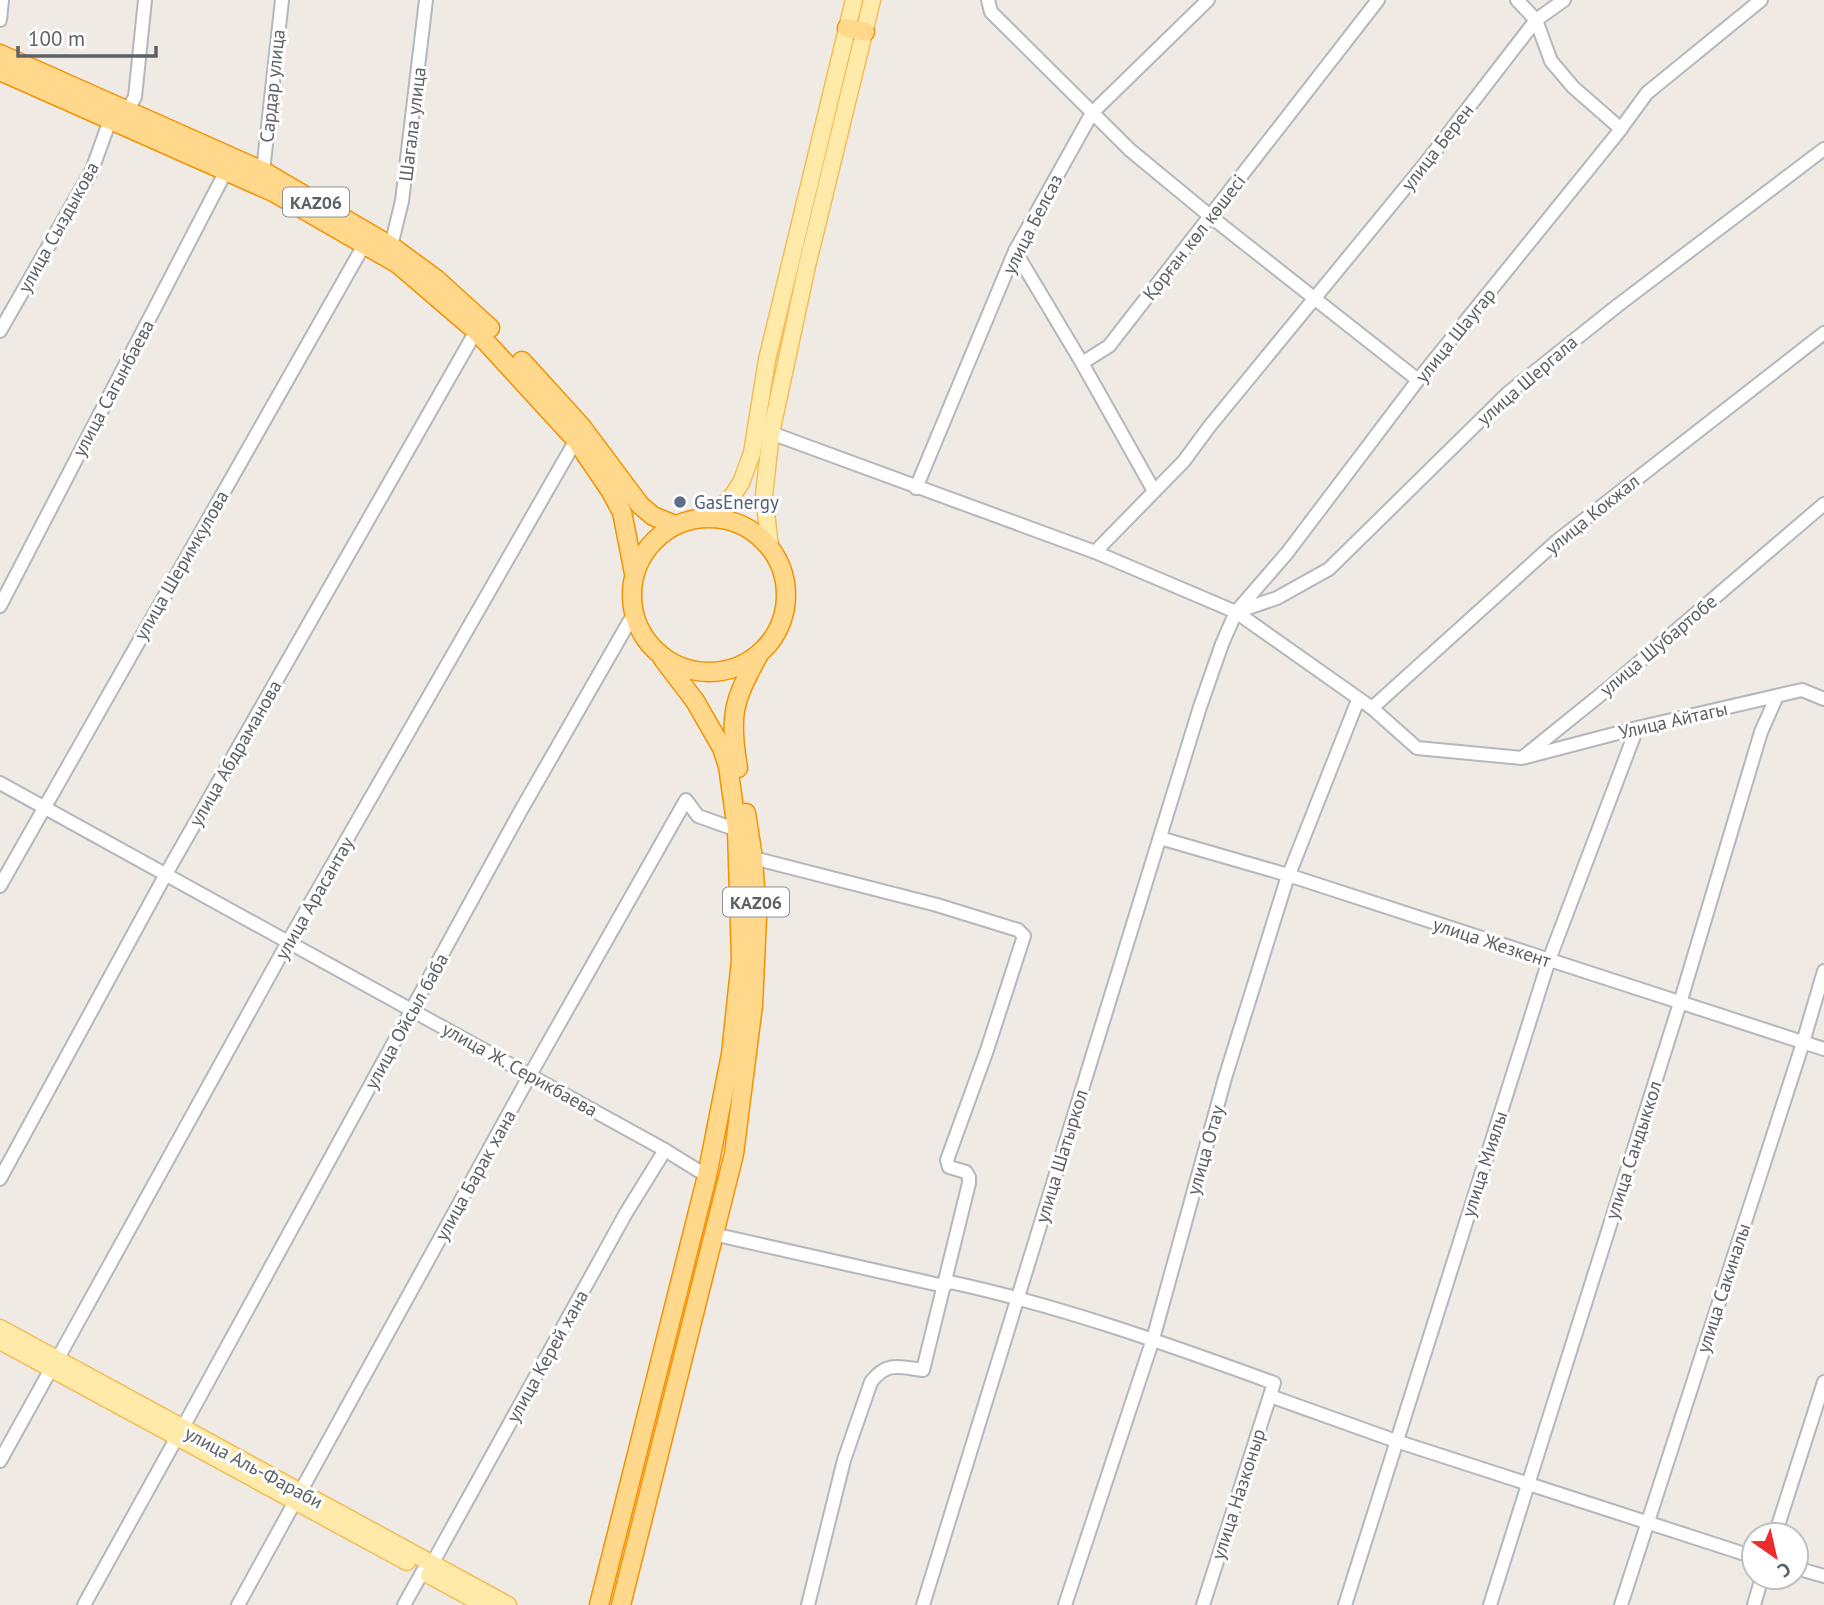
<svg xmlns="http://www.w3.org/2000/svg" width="1824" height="1605" viewBox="0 0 1824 1605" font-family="'PT Sans',sans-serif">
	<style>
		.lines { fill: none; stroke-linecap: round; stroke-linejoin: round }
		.minor-casing { stroke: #b4b7bb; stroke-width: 16 }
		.major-casing { stroke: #f5bb57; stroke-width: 19 }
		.highway-casing { stroke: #f39200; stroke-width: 21 }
		.minor { stroke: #fff; stroke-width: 12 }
		.major { stroke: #ffeaa9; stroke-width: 16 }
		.highway { stroke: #ffd88b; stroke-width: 18 }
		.service-dot { fill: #5c6f8a; stroke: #fff; stroke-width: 2.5 }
		.labels { text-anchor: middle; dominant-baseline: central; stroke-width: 6; stroke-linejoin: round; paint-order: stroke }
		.shield { fill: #fff; stroke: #8d9093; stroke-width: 2 }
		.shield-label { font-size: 18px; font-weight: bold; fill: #5c6165 }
		.street-label { font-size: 19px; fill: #5c6165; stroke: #fff }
		.service-label { font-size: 19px; fill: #4e5e75; stroke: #fff; text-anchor: start }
	</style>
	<rect width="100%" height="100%" fill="#efebe4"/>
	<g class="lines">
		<g class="minor-casing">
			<g id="minor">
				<path d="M988,0L991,12L1130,150L1210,216L1418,380"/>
				<path d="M1517,0L1536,20L1551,61L1573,87L1621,129"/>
				<path d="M0,20L2,0"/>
				<path d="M127,111L135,97L145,0"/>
				<path d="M263,171L282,0"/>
				<path d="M391,246L402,201L426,0"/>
				<path d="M1015,251L1082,363L1109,346L1378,0"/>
				<path d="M0,331L92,170L110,120"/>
				<path d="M1082,363L1154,491"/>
				<path d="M771,433L1095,552L1236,612L1372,708L1417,748L1522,758L1610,687L1824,504"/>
				<path d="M916,488L1015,251L1092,113L1208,0"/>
				<path d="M1095,552L1184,461L1209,427L1428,160L1536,20L1564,0"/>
				<path d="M0,606L226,171"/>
				<path d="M1236,612L1277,598L1329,569L1508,393L1617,306L1824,149"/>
				<path d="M1372,708L1557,541L1824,333"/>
				<path d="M1526,757L1637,728L1802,690L1824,699"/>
				<path d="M0,783L665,1150L707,1176"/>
				<path d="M1160,838L1288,875L1824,1049"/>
				<path d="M753,858L937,905L1018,930L1024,936L987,1050L947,1160L949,1167L966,1172L969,1177V1183L923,1370C899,1367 887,1361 871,1382L844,1460L808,1605"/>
				<path d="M0,886L364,245"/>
				<path d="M0,1179L166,874L476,331"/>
				<path d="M713,1234L944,1286L950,1282C1061,1306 1167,1344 1274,1383L1203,1605"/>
				<path d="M57,1360L288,942L576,440"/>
				<path d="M1270,1396L1396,1441L1754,1557"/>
				<path d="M182,1429L520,812L633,615"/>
				<path d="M0,1461L51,1369"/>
				<path d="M1775,1535L1824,1382"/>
				<path d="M432,1564L626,1213L665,1150"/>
				<path d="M1796,1568L1824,1576"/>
				<path d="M84,1605L176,1439"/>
				<path d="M238,1605L530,1075L686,800L698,816L737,830"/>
				<path d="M404,1605L423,1571"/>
				<path d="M923,1605L1200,707L1222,644L1236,612L1287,553L1418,380L1617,134L1647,93L1761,0"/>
				<path d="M1065,1605L1153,1339L1225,1078L1286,882L1358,700"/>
				<path d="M1345,1605L1549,960L1637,728"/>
				<path d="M1490,1605L1680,1003L1761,732L1777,696"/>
				<path d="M1621,1605L1801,1049L1824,971"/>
				<path d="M1754,1605L1762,1577"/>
			</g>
		</g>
		<g class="major-casing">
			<g id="major">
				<path d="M707,518L730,499L741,483L752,453L767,360L854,0"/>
				<path d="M770,547L764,495L771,433L807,266L872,0"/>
				<path d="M0,1328L508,1605"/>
				<path d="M0,1341L407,1562"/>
				<path d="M429,1575L484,1605"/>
			</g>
		</g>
		<g class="highway-casing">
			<g id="highway">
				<path d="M847,28L865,32"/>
				<path d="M0,54L263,171L391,246L436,279L490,328"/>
				<path d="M0,71L273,192L398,264L476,331L576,440L610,490L622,512L634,573"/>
				<path d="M522,361L581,426L640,505L653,516L675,525"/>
				<circle cx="709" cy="595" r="77"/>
				<path d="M738,768C729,715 733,702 758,656"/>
				<path d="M599,1605L707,1176L731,1054L741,960L737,830L728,766L722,748L695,701L663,659"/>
				<path d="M621,1605L734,1154L753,1005L757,918L753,858L746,813"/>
			</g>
		</g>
		<use href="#minor" class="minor"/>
		<use href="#major" class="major"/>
		<use href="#highway" class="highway"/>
	</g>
	<circle class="service-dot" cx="680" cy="502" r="7"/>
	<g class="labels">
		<g class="shield">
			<rect x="283" y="187.5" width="66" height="29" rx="5"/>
			<rect x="723" y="887.5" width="66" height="29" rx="5"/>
		</g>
		<g class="shield-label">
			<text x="316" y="202">KАZ06</text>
			<text x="756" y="902">KАZ06</text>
		</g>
		<g class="street-label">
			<text transform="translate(272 86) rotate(-84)">Сардар улица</text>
			<text transform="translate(412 124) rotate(-83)">Шагала улица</text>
			<text transform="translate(1437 147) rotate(-52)">улица Берен</text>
			<text transform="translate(1032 224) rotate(-63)">улица Белсаз</text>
			<text transform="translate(58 227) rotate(-61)">улица Сыздыкова</text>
			<text transform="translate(1194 237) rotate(-52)">Қорған көл көшесі</text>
			<text transform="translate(1455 335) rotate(-51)">улица Шаугар</text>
			<text transform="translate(1527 380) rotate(-41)">улица Шергала</text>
			<text transform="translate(113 388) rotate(-62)">улица Сагынбаева</text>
			<text transform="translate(1592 514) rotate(-39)">улица Кокжал</text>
			<text transform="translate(181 565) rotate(-60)">улица Шеримкулова</text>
			<text transform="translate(1658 645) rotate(-40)">улица Шубартобе</text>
			<text transform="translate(1673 720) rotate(-13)">Улица Айтагы</text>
			<text transform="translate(235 753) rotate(-60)">улица Абдраманова</text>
			<text transform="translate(314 898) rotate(-60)">улица Арасантау</text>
			<text transform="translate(1492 942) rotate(18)">улица Жезкент</text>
			<text transform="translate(406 1021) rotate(-61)">улица Ойсыл баба</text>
			<text transform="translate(520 1069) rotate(29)">улица Ж. Серикбаева</text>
			<text transform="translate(1205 1150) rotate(-74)">улица Отау</text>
			<text transform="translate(1633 1150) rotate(-72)">улица Сандыккол</text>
			<text transform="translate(1061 1156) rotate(-73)">улица Шатыркол</text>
			<text transform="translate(1484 1164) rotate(-72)">улица Миялы</text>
			<text transform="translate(475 1175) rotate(-61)">улица Барак хана</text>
			<text transform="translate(1723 1288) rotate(-72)">улица Сакиналы</text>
			<text transform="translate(547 1356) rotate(-61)">улица Керей хана</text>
			<text transform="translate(254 1467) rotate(28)">улица Аль-Фараби</text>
			<text transform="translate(1238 1494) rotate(-72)">улица Назконыр</text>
		</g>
		<g class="service-label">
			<text x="694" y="502">GasEnergy</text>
		</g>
	</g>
	<g transform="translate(1775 1556) rotate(146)"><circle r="33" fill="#ffffff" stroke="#bec0c1" stroke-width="2"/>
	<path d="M0-5L12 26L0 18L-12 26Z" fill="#ed2b2d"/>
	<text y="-10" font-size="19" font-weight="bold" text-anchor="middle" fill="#5c6165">С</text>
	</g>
	<path d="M18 46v10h138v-10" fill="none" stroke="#5c6165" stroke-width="3.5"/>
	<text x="28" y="46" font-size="21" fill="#5c6165" stroke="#ffffff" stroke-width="5" paint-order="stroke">100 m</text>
</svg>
